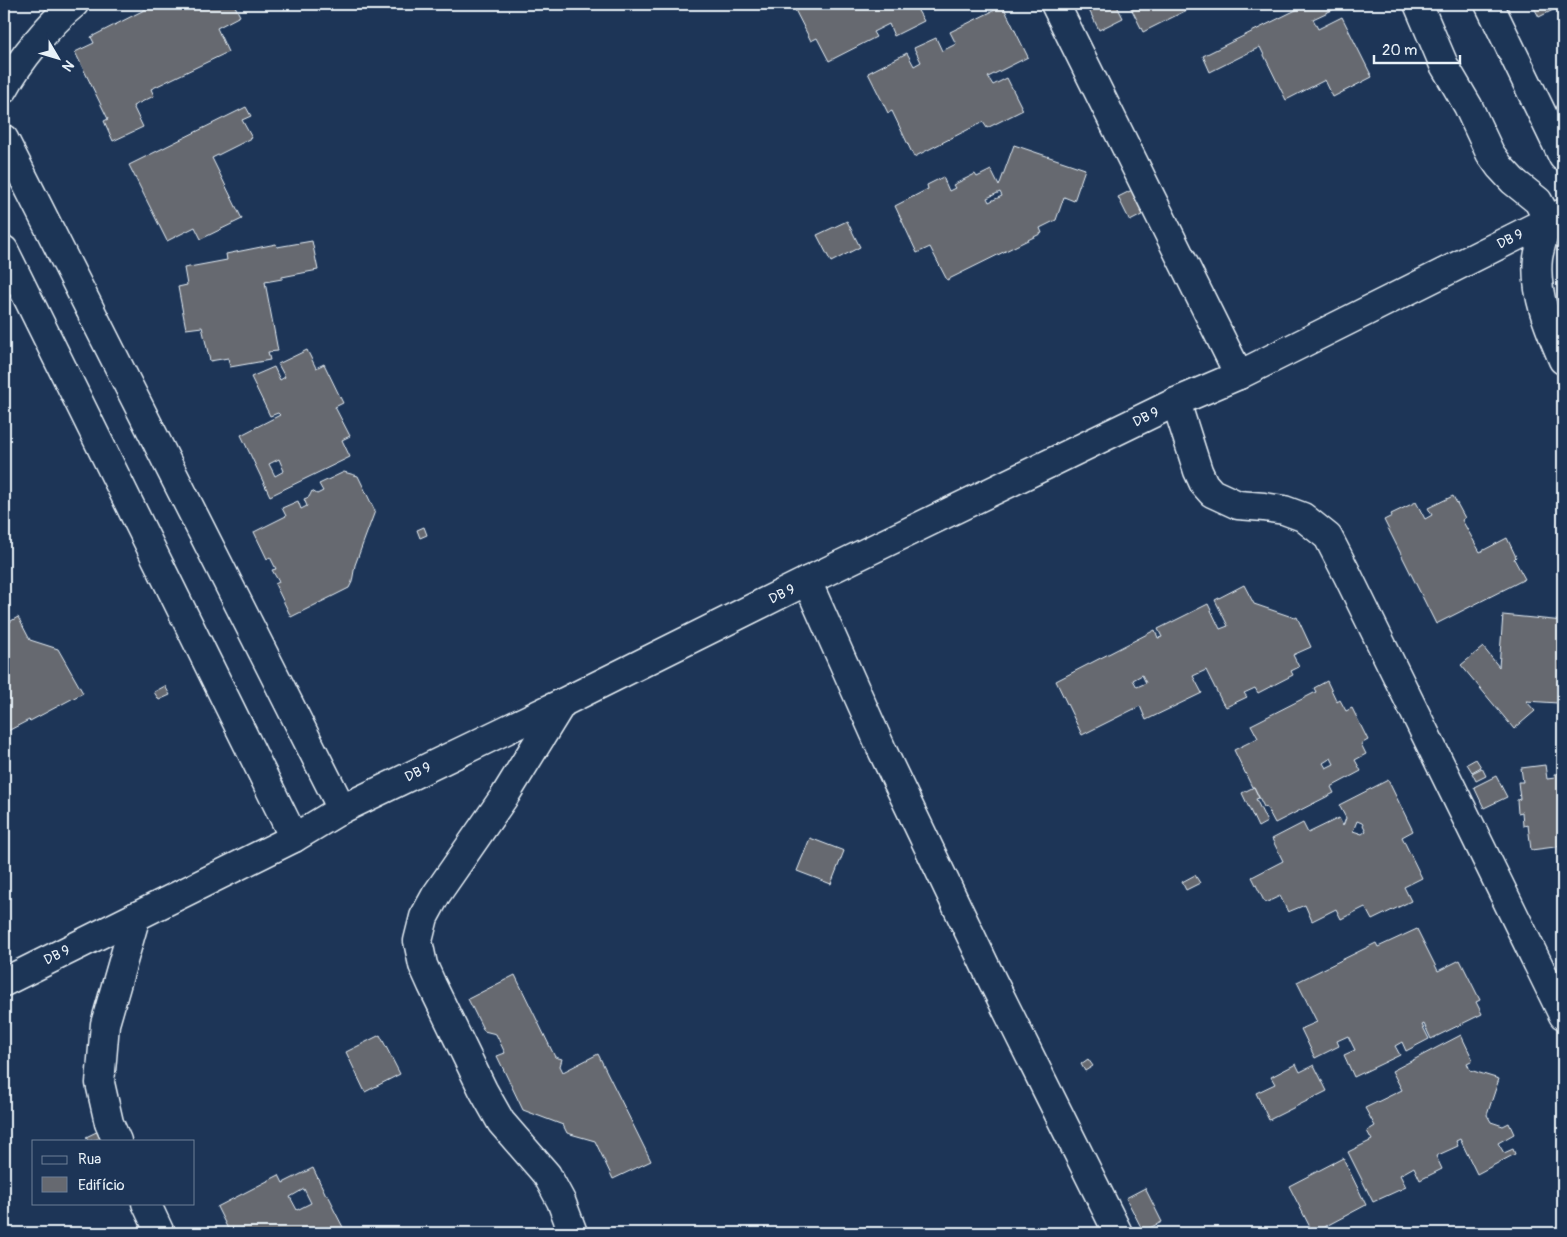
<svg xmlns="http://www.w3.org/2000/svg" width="1567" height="1237" viewBox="0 0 1567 1237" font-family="Pangolin,sans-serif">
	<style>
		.building { fill: #666970; stroke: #e8f1f8; fill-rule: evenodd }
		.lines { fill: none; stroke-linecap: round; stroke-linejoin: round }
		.minor-casing { stroke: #e8f1f8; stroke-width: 31 }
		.minor { stroke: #1d3557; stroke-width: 28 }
		.labels { text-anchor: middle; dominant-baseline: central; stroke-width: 5; stroke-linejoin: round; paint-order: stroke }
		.street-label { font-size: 14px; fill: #e8f1f8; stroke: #1d3557 }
	</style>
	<rect width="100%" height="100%" fill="#1d3557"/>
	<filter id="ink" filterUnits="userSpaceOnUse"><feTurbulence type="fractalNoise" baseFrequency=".02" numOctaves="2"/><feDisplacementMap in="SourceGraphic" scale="10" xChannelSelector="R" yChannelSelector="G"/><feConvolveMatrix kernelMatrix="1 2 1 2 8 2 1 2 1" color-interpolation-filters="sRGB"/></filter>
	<g filter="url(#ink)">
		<g class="building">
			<path d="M147,4H234L240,16L217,28L228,52L151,89L154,96L133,106L143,127L113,141L104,121L108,119L75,52L94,43L91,37L148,8Z"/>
			<path d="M792,4H928L917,9L924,21L894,36L889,24L873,32L876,37L829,61L817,38L811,41Z"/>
			<path d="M1086,4H1116L1123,18L1099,30Z"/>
			<path d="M1129,4H1199L1143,32Z"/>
			<path d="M1308,4H1345L1313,19L1318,29L1342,17L1372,77L1333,97L1325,80L1286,100L1260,47L1210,72L1203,56Z"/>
			<path d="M1532,4H1563V5L1539,17Z"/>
			<path d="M1003,6L1028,57L988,77L993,85L1007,78L1023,110L987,128L983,122L914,157L892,111L888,113L868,73L907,53L914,66L921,62L914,48L936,38L942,51L956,44L950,32Z"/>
			<path d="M246,107L251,116L242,120L252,138L212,158L242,219L201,239L195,227L167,241L129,165Z"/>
			<path d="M1014,145L1085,169L1074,201L1064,197L1056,220L1040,228L1042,233L947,280L930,247L917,253L895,206L928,189L927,185L943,177L949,191L955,188L953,185L975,174L977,177L991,170L999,186ZM1000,192L1002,196L989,202L987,198Z"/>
			<path d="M1142,185L1159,206L1130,221L1118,197Z"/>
			<path d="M847,221L860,247L831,262L817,235Z"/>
			<path d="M312,241L318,270L282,277V279L265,282L278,351L268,352L270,360L230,367L228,358L210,361L202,327L186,329L178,287L187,285L184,268L227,260L226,254L276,244L277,247Z"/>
			<path d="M307,350L316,368L324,364L343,403L335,407L350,436L342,440L350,457L270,496L241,435L280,415L278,413L270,416L251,377L274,367L280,380L285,377L278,364ZM279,459L284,471L275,476L269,464Z"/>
			<path d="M344,472L358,476L375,511L355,565L352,582L349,588L291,617L275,584L279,582L272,570L276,569L270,557L267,559L254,532L286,516L282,508L298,501L301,509L307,506L304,499L309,497L312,491L317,494L323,491L319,484Z"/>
			<path d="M1453,496L1465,518L1462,520L1480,552L1507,538L1516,557L1514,559L1525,579L1436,624L1384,520L1392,516L1391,514L1416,502L1425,519L1432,515L1428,508Z"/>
			<path d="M424,527L427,535L420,538L417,530Z"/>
			<path d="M1244,585L1254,604L1295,618L1297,617L1311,647L1293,655L1299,667L1291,671L1293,675L1258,693L1255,688L1244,693L1247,697L1226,707L1224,704H1223L1206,670L1193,676L1202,693L1146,720L1140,706L1082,735L1056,681L1155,630L1158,638L1162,637L1158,629L1208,604L1220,629L1228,626L1215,600ZM1142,675L1146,683L1137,687L1133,680Z"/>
			<path d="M1503,615L1563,621L1558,703L1526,701L1535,711L1514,729L1461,665L1483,647L1499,667Z"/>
			<path d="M18,617L30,640L58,649L83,693L30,721L29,720L4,733V625Z"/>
			<path d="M1327,681L1337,702L1340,700L1346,711L1352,708L1368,740L1361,744L1366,754L1355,760L1361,771L1331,787L1334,793L1275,823L1267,808L1264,807L1254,787H1252L1234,750L1258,738L1251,725L1316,692L1314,688ZM1331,758L1334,764L1326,768L1323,763Z"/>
			<path d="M165,686L170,695L159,700L154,692Z"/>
			<path d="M1476,759L1481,767L1472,772L1467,764Z"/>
			<path d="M1545,765L1547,779L1555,778L1554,774L1563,773V846L1531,850L1528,825L1523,826L1522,812L1518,813L1517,800L1520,799L1518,782H1523L1521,768Z"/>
			<path d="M1482,768L1486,776L1476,781L1472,773Z"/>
			<path d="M1496,776L1507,797L1484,808L1474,787Z"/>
			<path d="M1388,780L1413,831L1402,837L1422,878L1404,887L1411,901L1372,920L1365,907L1341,919L1336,909L1312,921L1305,905L1288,912L1280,896L1265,903L1252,877L1283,861L1272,839L1303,823L1308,833L1339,818L1343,826L1346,818L1339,805ZM1357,821L1362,823L1366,831L1362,834L1353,831Z"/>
			<path d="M1254,787L1259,798L1256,799L1267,822L1258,827L1242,793Z"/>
			<path d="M810,838L844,851L831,884L797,871Z"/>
			<path d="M1195,875L1200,883L1186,890L1182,882Z"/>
			<path d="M1417,929L1438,971L1460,960L1480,1000L1476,1002L1482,1014L1431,1039L1424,1024L1422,1025L1429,1039L1406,1051L1402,1042L1395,1046L1400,1055L1354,1077L1344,1055L1355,1050L1348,1036L1337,1041L1339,1046L1315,1058L1301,1029L1317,1022L1297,982L1376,943L1378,947Z"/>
			<path d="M515,975L555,1057L562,1059L560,1066L563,1072L598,1054L651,1161L613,1179L595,1141L567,1133L563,1125L523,1110L497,1056L505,1053L496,1034L484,1031L468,999Z"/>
			<path d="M380,1035L400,1074L365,1092L346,1052Z"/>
			<path d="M1461,1035L1473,1060L1467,1063L1470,1070L1499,1079L1487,1115L1491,1122L1503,1126L1509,1123L1514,1134L1498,1143L1504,1153L1513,1149L1515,1154L1477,1174L1460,1139L1456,1141L1458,1146L1436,1156L1442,1169L1420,1180L1414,1167L1400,1175L1406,1187L1373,1202L1348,1152L1372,1140L1367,1131L1375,1126L1365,1108L1402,1090L1392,1071Z"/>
			<path d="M1088,1059L1093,1066L1085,1071L1081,1064Z"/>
			<path d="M1296,1064L1300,1072L1314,1065L1327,1091L1269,1120L1256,1093L1275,1084L1271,1077Z"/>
			<path d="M109,1126L116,1141H99L98,1139L88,1141L86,1137Z"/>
			<path d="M1343,1158L1366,1205L1313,1233L1289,1186Z"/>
			<path d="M313,1168L326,1195H328L333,1205L332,1206L346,1233H306L304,1229L294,1233H230L217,1207L279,1175L283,1183ZM304,1189L311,1203L297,1210L290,1197Z"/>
			<path d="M1145,1188L1162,1222L1143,1231L1126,1198Z"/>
		</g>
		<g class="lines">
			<g class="minor-casing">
				<g id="minor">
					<path d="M1055,4L1239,375"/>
					<path d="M1418,4L1444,65L1468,106L1490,153L1500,167L1513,181L1538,201L1548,220C1545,232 1540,245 1538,258C1534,293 1549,328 1563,360"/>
					<path d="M1489,4L1563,157"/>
					<path d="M4,89C19,61 49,24 74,4"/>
					<path d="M4,139L342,809"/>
					<path d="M4,250L294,838"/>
					<path d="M1176,402L1198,471L1204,484L1212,493L1238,505L1264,507L1284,510L1303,517L1328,537L1348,576L1563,1015"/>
					<path d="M807,581L883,752L991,978L1118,1233"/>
					<path d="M562,703L504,797L436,895L424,917L418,941L423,965L432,985L483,1090L501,1122L547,1175L561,1201L573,1233"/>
					<path d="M4,982L294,838L342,809L562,703L807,581L1176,402L1239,375L1563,213"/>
					<path d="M117,1141L109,1123L100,1083L105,1024L136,916"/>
					<path d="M146,1203L160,1233"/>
				</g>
			</g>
			<use href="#minor" class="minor"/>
		</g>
	</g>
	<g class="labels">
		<g class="street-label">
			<text transform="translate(1510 239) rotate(-27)">DB 9</text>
			<text transform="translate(1146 417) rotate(-26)">DB 9</text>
			<text transform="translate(782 594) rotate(-26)">DB 9</text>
			<text transform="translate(418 772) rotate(-26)">DB 9</text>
			<text transform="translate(57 955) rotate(-26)">DB 9</text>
		</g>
	</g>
	<rect width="1567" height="1237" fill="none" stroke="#1d3557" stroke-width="20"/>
	<rect x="10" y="10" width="1547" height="1217" fill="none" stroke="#e8f1f8" stroke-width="2" filter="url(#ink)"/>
	<rect x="32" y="1140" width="162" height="65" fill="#1d3557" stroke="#6e8097"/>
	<rect x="42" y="1156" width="25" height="8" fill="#1d3557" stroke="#6e8097"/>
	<text x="78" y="1164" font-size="15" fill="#e8f1f8">Rua</text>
	<rect x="42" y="1177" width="25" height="15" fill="#666970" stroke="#6e8097"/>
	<text x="78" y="1190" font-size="15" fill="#e8f1f8">Edifício</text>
	<g transform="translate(58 58) rotate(128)" stroke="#1d3557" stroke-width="4" paint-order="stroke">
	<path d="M0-4L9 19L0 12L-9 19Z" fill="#e8f1f8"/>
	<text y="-8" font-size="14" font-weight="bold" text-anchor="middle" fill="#e8f1f8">N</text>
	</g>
	<path d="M1374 55v8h86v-8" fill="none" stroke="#e8f1f8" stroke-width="2.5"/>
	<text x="1382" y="55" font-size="15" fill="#e8f1f8" stroke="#1d3557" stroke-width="4" paint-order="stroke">20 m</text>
</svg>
